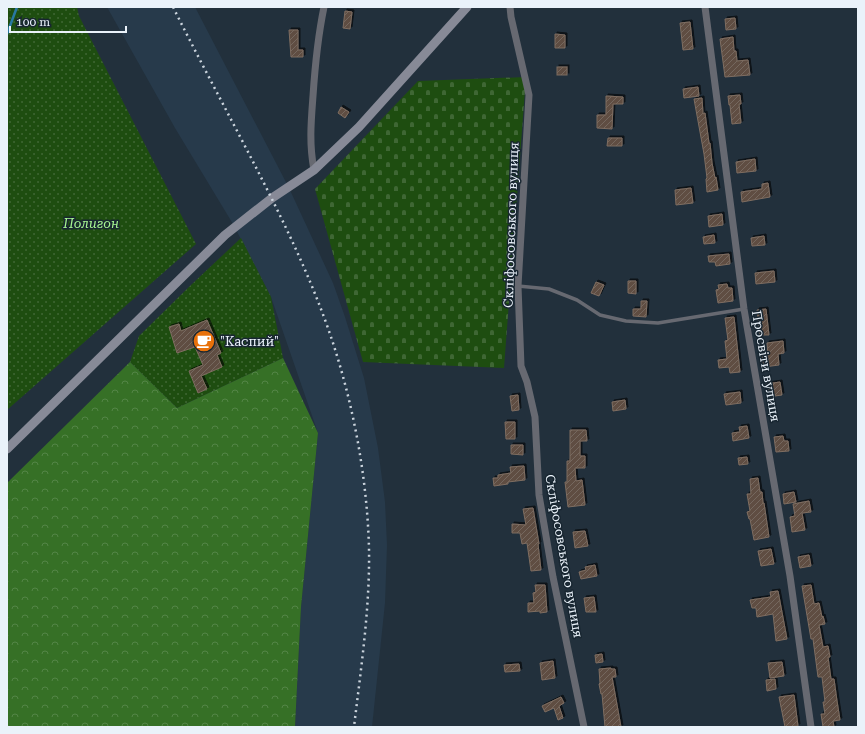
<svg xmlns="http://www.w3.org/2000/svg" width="865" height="734" viewBox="0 0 865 734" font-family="'Roboto Serif',serif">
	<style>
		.built { fill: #273a4b }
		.grass { fill: url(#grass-dots) }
		.forest { fill: url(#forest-crowns) }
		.cemetery { fill: url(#cemetery-stones) }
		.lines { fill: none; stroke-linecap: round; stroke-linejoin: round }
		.stream { stroke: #2978a2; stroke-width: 2.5 }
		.building { fill: url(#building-hatch); stroke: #7f6d61; filter: url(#shadow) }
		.service { stroke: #676971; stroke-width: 3.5 }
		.minor { stroke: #676971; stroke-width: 7 }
		.secondary { stroke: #878a97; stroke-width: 9 }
		.rail { stroke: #cbd4dd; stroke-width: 2.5; stroke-dasharray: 2 4; stroke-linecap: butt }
		.labels { text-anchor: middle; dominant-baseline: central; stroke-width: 3; stroke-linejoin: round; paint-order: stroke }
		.park-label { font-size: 13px; font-style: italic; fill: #a6f691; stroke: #182631 }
		.street-label { font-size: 13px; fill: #eaf2fa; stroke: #182631 }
		.poi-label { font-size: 13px; fill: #eaf2fa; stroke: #182631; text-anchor: start }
	</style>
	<defs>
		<pattern id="grass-dots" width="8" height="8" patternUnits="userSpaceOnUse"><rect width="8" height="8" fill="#1e4d10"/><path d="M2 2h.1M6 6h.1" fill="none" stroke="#3f6734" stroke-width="1.8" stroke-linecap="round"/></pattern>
		<pattern id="forest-crowns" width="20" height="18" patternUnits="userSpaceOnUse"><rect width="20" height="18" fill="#367026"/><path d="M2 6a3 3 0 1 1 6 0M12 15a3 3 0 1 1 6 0" fill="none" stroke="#538546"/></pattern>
		<pattern id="cemetery-stones" width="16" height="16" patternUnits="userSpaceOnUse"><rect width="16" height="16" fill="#1e4d10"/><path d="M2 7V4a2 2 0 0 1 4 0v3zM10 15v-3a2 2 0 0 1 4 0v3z" fill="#3f6734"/></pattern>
		<pattern id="building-hatch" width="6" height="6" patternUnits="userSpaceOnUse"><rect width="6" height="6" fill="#5e4e42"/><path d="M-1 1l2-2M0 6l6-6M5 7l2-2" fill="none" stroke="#75685e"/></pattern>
		<filter id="shadow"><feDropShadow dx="2" dy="-2" stdDeviation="0" flood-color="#0009"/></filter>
	</defs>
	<rect width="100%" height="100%" fill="#22303c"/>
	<path class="built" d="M107,7H195L289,188L333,283L345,317L364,378L378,448L385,502L387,545L385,603L372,727H295L301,607L318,433L271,297L233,224L175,128Z"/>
	<g class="grass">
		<path d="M7,7H77L79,16L196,244L7,410Z"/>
		<path d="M241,238L271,297L283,358L177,408L130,362L139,336L191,285Z"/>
	</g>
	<path class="forest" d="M283,358L318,433L301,607L295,727H7V483L130,362L177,408Z"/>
	<path class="cemetery" d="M526,77L504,368L363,362L315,189L418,81Z"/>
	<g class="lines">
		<path class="stream" d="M7,34L17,7"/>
	</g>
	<g class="building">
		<path d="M345,11L352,12L350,29L343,28Z"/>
		<path d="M735,18L736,29L726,30L725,19Z"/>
		<path d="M690,22L693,49L683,50L680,23Z"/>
		<path d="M289,30H298V50H303V57H291Z"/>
		<path d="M555,34L565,35V48H555Z"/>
		<path d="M733,37L734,51H736L737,61L748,60L750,75L725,77L720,39Z"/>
		<rect x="557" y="67" width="10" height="8"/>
		<path d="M698,87L699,96L684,98L683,89Z"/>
		<path d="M740,95L741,104H739L741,123L732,124L730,105H729L728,96Z"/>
		<path d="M606,96L623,97V104H613L612,129L597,128V115H606Z"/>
		<path d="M702,98L703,114L705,113L709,143H710L712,163L715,178L716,177L718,190L707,192L706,179L707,178L704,154L694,99Z"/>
		<path d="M341,107L349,112L345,118L338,113Z"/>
		<path d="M608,138H622V146H607Z"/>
		<path d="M755,159L756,171L737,173L736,162Z"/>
		<path d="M768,183L770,197L742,202L741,192L762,189V184Z"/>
		<path d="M691,188L693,203L676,205L675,190Z"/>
		<path d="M722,214L723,225L709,227L708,216Z"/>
		<path d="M714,235L715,243L704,244L703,237Z"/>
		<path d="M764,236L765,245L752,246L751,238Z"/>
		<path d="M729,254L730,264L716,266L715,262H709L708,256Z"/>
		<path d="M774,271L775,282L756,284L755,273Z"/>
		<path d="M628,281H636V294L628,293Z"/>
		<path d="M596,282L604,285L599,296L591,293Z"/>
		<path d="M727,284L728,288H732L733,301L718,303L716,290L719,289L718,285Z"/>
		<path d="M641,301H647L646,317L633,316V309H641Z"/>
		<path d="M766,309L769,335H760L757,310Z"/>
		<path d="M734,317L740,372L730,373L729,367L719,368L718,360L727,359L725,341L728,340L725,318Z"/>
		<path d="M207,320L221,353L217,355L222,367L201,376L207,389L198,393L189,371L203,365L195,347L177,353L169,327L179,324L181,331Z"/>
		<path d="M783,341L784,353L778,354L779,365L764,367L762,357L768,356L767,343Z"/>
		<path d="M780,382L782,395L768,397L766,384Z"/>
		<path d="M740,392L741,403L726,405L724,394Z"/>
		<path d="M518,395L519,410L512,411L510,396Z"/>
		<path d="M625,400L626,409L613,411L612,402Z"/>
		<path d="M505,422H515V439H506Z"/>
		<path d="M747,426L749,438L733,441L732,433L740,432L739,427Z"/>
		<path d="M570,430H586L587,441H580V456H585V468H575L576,481L582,480L585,505L568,507L565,482H567V461H570Z"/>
		<path d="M783,436L784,441H788L789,451L776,452L774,437Z"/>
		<path d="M511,445H523V455L511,454Z"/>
		<path d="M747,457L748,464L739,465L738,458Z"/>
		<path d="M524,466L525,480L508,482V484L494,486L493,478H498V475L511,473L510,467Z"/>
		<path d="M758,478L760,492H762L763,503H764L769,537L754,540L750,519H749L747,512L750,511L747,494H751L750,479Z"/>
		<path d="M794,492L796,502L784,504L783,494Z"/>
		<path d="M809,501L811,512L802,513L805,530L792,532L790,517L795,516L793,504Z"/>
		<path d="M533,508L539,544H538L541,570L531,571L527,543L522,544L520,533H512V524L526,525L523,509Z"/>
		<path d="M585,531L588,546L575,548L573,532Z"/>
		<path d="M771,549L774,564L761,566L758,551Z"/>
		<path d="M809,555L811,566L800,568L798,557Z"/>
		<path d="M595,565L597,576L581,579L579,572L586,570L585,567Z"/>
		<path d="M535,585H545L547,612L540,613V611L528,612V603H534L533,593L536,592Z"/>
		<path d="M811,585L814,604L819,603L822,617L823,616L825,624L819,625L823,647L828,646L830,657H828L831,679H834L837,701L840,720L833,721L834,727H823L821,714H825L823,702H825L822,677H818L813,639H811L802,586Z"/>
		<path d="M778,591L787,639L776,641L773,614L757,617L756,608H752L750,600L771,597L770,592Z"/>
		<path d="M594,597L596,612H586L584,598Z"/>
		<path d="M602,654L603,662L596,663L595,655Z"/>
		<path d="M553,661L555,678L542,680L540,663Z"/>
		<path d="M782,662L784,676L770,678L768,663Z"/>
		<path d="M519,664L520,671L505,672L504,665Z"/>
		<path d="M611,668V669H615L616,677H612L621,727H605L602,694H601L599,684L600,683L599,669Z"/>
		<path d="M775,679L776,689L767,691L766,680Z"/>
		<path d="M794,695L798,726L785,727L779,697Z"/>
		<path d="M561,697L564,703L559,706L563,718L558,720L554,708L545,712L542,706Z"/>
	</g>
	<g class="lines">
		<path class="service" d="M518,286L549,289L577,300L600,315L626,321L658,323L744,309"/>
		<g class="minor">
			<path d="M510,7L511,17L529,95L518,286L521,366L527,382L535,417L539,495L553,577L584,727"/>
			<path d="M705,7L744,309L790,576L811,727"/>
			<path d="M314,170C309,144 311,122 313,96C315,66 318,36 324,7"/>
		</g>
		<path class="secondary" d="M7,449L225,235L272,198L314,170L359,127L467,7"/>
		<path class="rail" d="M173,7C197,55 222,102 247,150C278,210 308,270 330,334C353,402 367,476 369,548C370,608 361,668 354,727"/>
	</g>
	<defs>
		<g id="cafe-disc" transform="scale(1.15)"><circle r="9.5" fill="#e8710a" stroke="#182631"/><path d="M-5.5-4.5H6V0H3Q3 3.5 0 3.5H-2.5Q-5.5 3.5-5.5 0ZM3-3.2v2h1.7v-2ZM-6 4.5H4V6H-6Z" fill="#fff"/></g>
	</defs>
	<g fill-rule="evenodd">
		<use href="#cafe-disc" x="204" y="341"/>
	</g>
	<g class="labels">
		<g class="park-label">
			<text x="91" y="223">Полигон</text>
		</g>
		<g class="street-label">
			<text transform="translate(511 225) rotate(-88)">Скліфосовського вулиця</text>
			<text transform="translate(766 366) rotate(80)">Просвіти вулиця</text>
			<text transform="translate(564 556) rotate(80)">Скліфосовського вулиця</text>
		</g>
		<g class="poi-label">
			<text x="220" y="341">"Каспий"</text>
		</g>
	</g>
	<rect width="865" height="734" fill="none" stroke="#eaf2fa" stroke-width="16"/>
	<path d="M10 26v6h116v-6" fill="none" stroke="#eaf2fa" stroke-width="2"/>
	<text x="16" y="26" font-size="12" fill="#eaf2fa" stroke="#182631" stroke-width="3" paint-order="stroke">100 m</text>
</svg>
